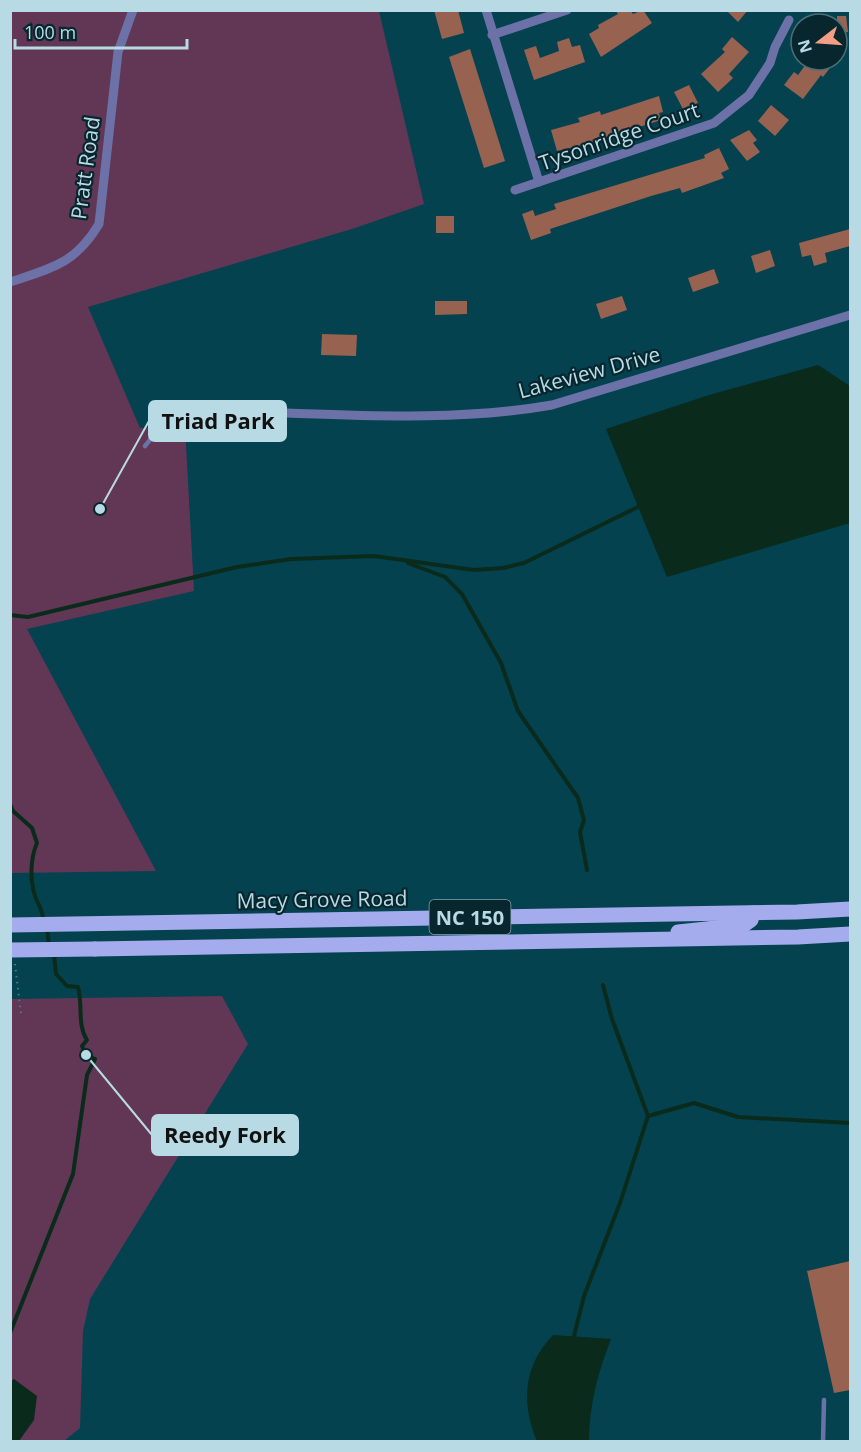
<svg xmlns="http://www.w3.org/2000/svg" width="861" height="1452" viewBox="0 0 861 1452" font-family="'Open Sans',sans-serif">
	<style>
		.green { fill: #623755 }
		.water { fill: #0a2b1b }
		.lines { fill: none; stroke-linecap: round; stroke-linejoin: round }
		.stream { stroke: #0a2b1b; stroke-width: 4 }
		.building { fill: #986250 }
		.path { stroke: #477b87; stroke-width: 2; stroke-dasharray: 1.5 4.5; stroke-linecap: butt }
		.lane { stroke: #6c72a7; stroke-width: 4.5 }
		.street { stroke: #6c72a7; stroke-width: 9 }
		.primary { stroke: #a5aced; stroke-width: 15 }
		.primary-bridge { stroke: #a5aced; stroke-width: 15 }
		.labels { text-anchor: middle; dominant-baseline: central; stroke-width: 4.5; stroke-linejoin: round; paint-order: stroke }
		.shield { fill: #07262e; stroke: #83a4ad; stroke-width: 1.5 }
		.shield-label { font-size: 20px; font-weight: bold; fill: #b8dae4 }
		.street-label { font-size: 21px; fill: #b8dae4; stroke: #07262e }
		.leader { fill: none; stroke: #b8dae4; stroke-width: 2 }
		.callout-dot { fill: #b8dae4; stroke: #07262e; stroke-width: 2 }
		.callout { fill: #b8dae4; stroke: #b8dae4; stroke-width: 2 }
		.callout-label { font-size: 22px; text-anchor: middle; font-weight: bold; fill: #111 }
	</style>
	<rect width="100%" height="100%" fill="#044250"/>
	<g class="green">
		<path d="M10,11H379L424,204L352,229L88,307L140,428L185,427L194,591L27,629L156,871L11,873Z"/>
		<path d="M222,996L248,1044L90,1299L83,1331L80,1428L64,1441H11L10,999Z"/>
	</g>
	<g class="water">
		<path d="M818,365L850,386V523L667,577L606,429L709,395Z"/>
		<path d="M553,1335L611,1339C598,1372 589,1406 589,1441H537C521,1403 523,1366 553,1335Z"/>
		<path d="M14,1379L37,1396L34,1420L19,1441H11V1381Z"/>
	</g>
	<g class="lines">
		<g class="stream">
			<path d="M408,563L445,577L462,594L501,663L518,711L578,798L584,820L580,832L587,870"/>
			<path d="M10,615L28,617L237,567L291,559L374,556L474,570L503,568L524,563L642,505"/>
			<path d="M10,804L13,811L32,828L37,843C30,859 30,880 35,896C38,905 43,910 43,919"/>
			<path d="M47,928L49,945"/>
			<path d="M648,1116L694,1103L738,1117L850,1123"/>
			<path d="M10,1333L73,1174L87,1075L95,1059L86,1055L82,1046L87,1040C77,1025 83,1005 78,987L67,986L56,974L54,954"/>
			<path d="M573,1340L584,1296L620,1203L648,1116L612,1019L603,985"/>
		</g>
	</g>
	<g class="building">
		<path d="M434,10H458L464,33L442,39Z"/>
		<path d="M615,10H630L633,14L643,10L652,23L601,57L589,34L599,28L598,25L618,14Z"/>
		<path d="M726,10H748L738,22Z"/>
		<path d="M837,16H846L848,32L837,33Z"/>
		<path d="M732,37L749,52L729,74L733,78L718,92L701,74L725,52L722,49Z"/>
		<path d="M569,38L572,47L580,45L585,62L534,80L524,50L536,46L540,58L559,51L557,42Z"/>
		<path d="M470,49L505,161L484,168L449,57Z"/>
		<path d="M809,60H836L823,77L821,75L803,99L784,85L794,72L798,75Z"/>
		<path d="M689,85L698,103L684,111L674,92Z"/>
		<path d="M659,96L663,112L659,113L661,120L587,144L557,151L551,130L580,122L578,118L600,111L601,115Z"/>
		<path d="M771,105L789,120L775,136L758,121Z"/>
		<path d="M749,130L757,140L753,143L760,152L747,161L730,140Z"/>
		<path d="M719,148L729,169L721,173L724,178L682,193L680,188L651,196L550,229L551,233L531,240L522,214L533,210L535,216L556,209L554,204L705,158L704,155Z"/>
		<rect x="436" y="216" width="18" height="17"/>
		<path d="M850,229V246L825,253L827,262L814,266L811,255L802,257L799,243Z"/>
		<path d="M770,250L775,266L756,273L751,256Z"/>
		<path d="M714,269L719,283L693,292L688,278Z"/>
		<path d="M622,296L627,310L601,319L596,304Z"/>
		<path d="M435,301H467V314L435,315Z"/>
		<path d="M322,334L357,335L356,356L321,355Z"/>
		<path d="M850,1261V1390L834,1393L807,1271Z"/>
	</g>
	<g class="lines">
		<path class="path" d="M15,964L21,1014"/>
		<g class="lane">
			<path d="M145,446C153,437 160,424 169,418C186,407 236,412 257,412"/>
			<path d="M823,1442L824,1400"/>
		</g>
		<g class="street">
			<path d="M486,10L539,182"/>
			<path d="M492,35L567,10"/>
			<path d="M515,190L714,123L749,95L770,63L775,47L789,20"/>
			<path d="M10,282C52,268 75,264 99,224L118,52L133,10"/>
			<path d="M257,412C355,415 455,422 552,405L850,315"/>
		</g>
		<g class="primary">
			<path d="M10,925L797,912L850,909"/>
			<path d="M678,932L744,925L751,920L753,913"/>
			<path d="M95,949L798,937L850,934"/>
		</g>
		<path class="primary-bridge" d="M10,950L95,949"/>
	</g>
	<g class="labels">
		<rect class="shield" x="429.5" y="900" width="81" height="34" rx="4.5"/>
		<g class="shield-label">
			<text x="470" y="917">NC 150</text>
		</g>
		<g class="street-label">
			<text transform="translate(619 136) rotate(-19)">Tysonridge Court</text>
			<text transform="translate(85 168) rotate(-82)">Pratt Road</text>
			<text transform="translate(589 372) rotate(-15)">Lakeview Drive</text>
			<text transform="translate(322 899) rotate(-1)">Macy Grove Road</text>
		</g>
	</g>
	<path class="leader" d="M100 509L149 421M86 1055L152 1135"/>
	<g class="callout-dot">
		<circle cx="100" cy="509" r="6"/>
		<circle cx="86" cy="1055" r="6"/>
	</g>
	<g class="callout">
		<rect x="149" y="401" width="137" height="40" rx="6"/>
		<rect x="152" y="1115" width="146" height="40" rx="6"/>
	</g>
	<g class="callout-label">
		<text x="218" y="429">Triad Park</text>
		<text x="225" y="1143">Reedy Fork</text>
	</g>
	<rect width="861" height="1452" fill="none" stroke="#b8dae4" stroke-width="24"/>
	<g transform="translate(819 42) rotate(253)"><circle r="28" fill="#07262e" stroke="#4e6e77" stroke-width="1.5"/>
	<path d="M0-4.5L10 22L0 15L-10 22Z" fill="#f39f84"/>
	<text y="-9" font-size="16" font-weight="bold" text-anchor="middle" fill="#b8dae4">N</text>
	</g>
	<path d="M15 39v9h172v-9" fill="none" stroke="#b8dae4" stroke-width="3"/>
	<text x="24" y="39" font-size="18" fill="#b8dae4" stroke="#07262e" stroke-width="4.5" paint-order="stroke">100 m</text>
</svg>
